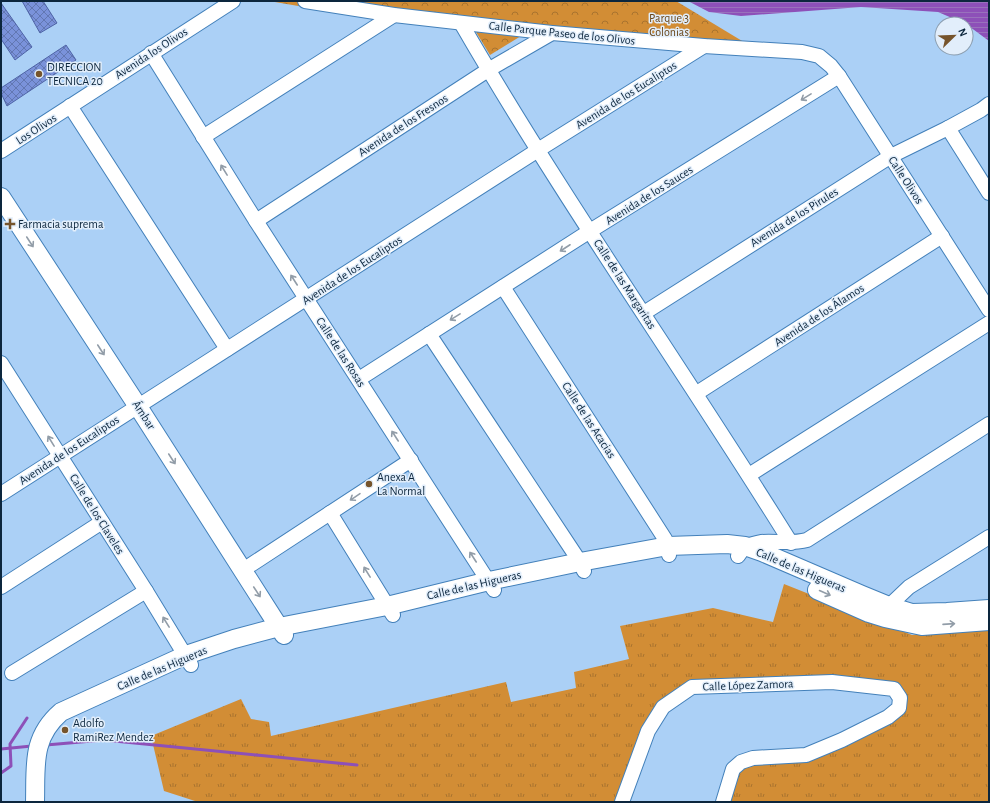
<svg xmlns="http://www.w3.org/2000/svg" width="990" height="803" viewBox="0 0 990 803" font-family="'Alegreya Sans',sans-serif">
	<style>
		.grass { fill: url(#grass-tufts) }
		.forest { fill: url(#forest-crowns) }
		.water { fill: url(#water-rules) }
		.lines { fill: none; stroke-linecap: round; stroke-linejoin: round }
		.stream { stroke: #8d50b8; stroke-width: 3 }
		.building { fill: url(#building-cross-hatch); stroke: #4e63a6 }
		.minor-casing { stroke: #4380ba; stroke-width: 16 }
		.major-casing { stroke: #4380ba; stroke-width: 20 }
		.minor { stroke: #fff; stroke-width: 14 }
		.major { stroke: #fff; stroke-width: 18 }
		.oneway { stroke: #929da8 }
		.poi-dot { fill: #76542c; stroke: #e2eefb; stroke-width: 1.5 }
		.labels { text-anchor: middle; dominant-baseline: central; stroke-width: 3; stroke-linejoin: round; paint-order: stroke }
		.park-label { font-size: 12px; fill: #6a4619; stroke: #e2eefb }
		.street-label { font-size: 12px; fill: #0c263d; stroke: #e2eefb }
		.poi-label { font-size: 12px; fill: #0c263d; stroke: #e2eefb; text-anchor: start }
	</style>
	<defs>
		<pattern id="grass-tufts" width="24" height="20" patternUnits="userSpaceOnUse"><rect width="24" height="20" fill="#d28d35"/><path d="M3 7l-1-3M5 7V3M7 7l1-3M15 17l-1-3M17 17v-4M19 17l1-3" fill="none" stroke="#a9732e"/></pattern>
		<pattern id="forest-crowns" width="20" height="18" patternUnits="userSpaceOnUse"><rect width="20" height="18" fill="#d28d35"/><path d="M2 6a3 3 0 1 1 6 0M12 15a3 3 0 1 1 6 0" fill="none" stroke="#a9732e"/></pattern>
		<pattern id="water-rules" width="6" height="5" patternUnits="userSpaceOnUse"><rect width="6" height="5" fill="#8d50b8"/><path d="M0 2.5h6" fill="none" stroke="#9971bc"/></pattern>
		<pattern id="building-cross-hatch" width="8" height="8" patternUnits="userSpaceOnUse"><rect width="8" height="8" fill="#7a92da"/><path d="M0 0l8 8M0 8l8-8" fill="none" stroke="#6277b2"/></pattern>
	</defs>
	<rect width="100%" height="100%" fill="#abd0f6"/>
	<path class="grass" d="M784,584L912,635L989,628V802H725L741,762L806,755L899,708L894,689L692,687L691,697L663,707L616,802H210L195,801L164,791L151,736L241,699L251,719L269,722L271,736L506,682L511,702L576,688L574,672L629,659L620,626L713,608L773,622Z"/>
	<g class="forest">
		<path d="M269,1H676L762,53L703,51L392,22Z"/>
		<path d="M476,32L521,36L490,55Z"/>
	</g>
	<path class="water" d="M688,1H989V41L966,24L938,12L861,7L741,16L709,12Z"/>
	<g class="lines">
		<g class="stream">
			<path d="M46,745L104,740L357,765"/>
			<path d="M1,749L32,746"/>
			<path d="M1,773L11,766L10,744L27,718"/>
		</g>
	</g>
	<g class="building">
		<path d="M22,1H43L57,23L40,33Z"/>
		<path d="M1,3L32,47L15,60L1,39Z"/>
		<path d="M66,45L76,60L7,106L1,93V88Z"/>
	</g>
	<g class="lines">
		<g class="minor-casing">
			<g id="minor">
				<path d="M305,1L394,15L552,33L704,46L802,52L819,56L831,66L839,76L989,310"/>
				<path d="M461,23C564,201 683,369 791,543"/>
				<path d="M151,53L256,221L494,590"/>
				<path d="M70,106L227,349"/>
				<path d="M948,128L989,193"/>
				<path d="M203,137L394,15"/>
				<path d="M1,151L233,1"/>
				<path d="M256,221L488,70L552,33"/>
				<path d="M503,287L665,539L669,555"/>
				<path d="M644,313L891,156L948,128L981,110L989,104"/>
				<path d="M429,334L580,562L584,571"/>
				<path d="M1,363L146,591L191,665"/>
				<path d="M359,379L590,231L839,76"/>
				<path d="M697,393L942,236"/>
				<path d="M749,475L989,323"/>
				<path d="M1,494L538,150L704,46"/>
				<path d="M330,513L393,615"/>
				<path d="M738,556L745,546C750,545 756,543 761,542C777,541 792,544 807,540L989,424"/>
				<path d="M243,570L411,460"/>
				<path d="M1,587L102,522"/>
				<path d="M886,615L889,606L909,587L989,537"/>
				<path d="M12,673L146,591"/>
				<path d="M622,802L648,731L663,707L692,687L832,682L894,689L900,698L899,708L888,717L842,740L806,755L753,758L741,762L733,769L723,802"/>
			</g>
		</g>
		<g class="major-casing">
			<g id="major">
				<path d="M1,197L137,405L284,635"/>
				<path d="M817,590L869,613L885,618L922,626L989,621"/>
				<path d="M35,802C36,766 31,738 61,712L186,655L234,639L279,627L387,606L489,581L580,562L668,546L727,544L745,546L762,552L862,595L889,606L912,613L947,612L989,609"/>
			</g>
		</g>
		<use href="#minor" class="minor"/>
		<use href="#major" class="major"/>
	</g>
	<defs><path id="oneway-shaft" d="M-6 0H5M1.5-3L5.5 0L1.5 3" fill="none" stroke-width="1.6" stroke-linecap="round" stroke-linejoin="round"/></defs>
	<g class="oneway">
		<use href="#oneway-shaft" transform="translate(806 97) rotate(148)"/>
		<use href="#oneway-shaft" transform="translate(224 170) rotate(-122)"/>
		<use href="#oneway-shaft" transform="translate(30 242) rotate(57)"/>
		<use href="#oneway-shaft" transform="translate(565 248) rotate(147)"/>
		<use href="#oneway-shaft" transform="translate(294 280) rotate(-123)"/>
		<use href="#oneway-shaft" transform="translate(455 317) rotate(148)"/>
		<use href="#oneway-shaft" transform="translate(101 350) rotate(57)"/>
		<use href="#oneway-shaft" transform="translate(395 436) rotate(-123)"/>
		<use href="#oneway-shaft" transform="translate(51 441) rotate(-122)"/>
		<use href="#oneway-shaft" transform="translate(172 459) rotate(57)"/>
		<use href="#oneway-shaft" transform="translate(355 497) rotate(146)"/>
		<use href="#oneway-shaft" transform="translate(473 557) rotate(-123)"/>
		<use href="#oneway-shaft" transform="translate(367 572) rotate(-122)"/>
		<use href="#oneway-shaft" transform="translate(257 592) rotate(57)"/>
		<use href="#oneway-shaft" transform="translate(825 593) rotate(24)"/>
		<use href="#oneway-shaft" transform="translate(166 622) rotate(-122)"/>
		<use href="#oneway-shaft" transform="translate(949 624) rotate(-4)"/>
	</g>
	<g class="poi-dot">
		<circle cx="39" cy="74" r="4"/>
		<path d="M8 218h4v4h4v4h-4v4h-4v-4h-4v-4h4z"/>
		<circle cx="369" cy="484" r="4"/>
		<circle cx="65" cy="730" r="4"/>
	</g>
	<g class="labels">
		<g class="park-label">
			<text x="669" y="18">Parque 3<tspan x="669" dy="14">Colonias</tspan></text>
		</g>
		<g class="street-label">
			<text transform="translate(562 33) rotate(6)">Calle Parque Paseo de los Olivos</text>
			<text transform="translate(151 53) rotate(-33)">Avenida los Olivos</text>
			<text transform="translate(626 95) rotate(-32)">Avenida de los Eucaliptos</text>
			<text transform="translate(403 125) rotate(-33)">Avenida de los Fresnos</text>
			<text transform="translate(36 129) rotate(-33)">Los Olivos</text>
			<text transform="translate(906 180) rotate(57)">Calle Olivos</text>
			<text transform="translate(649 195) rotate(-32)">Avenida de los Sauces</text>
			<text transform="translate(794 217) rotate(-32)">Avenida de los Pirules</text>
			<text transform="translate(352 270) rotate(-33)">Avenida de los Eucaliptos</text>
			<text transform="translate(625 284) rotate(57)">Calle de las Margaritas</text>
			<text transform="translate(819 315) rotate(-33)">Avenida de los Álamos</text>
			<text transform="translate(341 352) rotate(57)">Calle de las Rosas</text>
			<text transform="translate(144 415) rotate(57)">Ámbar</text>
			<text transform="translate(589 420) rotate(57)">Calle de las Acacias</text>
			<text transform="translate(69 450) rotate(-33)">Avenida de los Eucaliptos</text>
			<text transform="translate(97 514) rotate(58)">Calle de los Claveles</text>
			<text transform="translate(801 570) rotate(23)">Calle de las Higueras</text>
			<text transform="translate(474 585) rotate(-13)">Calle de las Higueras</text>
			<text transform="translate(162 668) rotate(-23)">Calle de las Higueras</text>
			<text transform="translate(748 685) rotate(-2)">Calle López Zamora</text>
		</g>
		<g class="poi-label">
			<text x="47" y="67">DIRECCION<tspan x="47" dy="14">TECNICA 20</tspan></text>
			<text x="18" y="224">Farmacia suprema</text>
			<text x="377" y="477">Anexa A<tspan x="377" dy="14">La Normal</tspan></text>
			<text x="73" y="723">Adolfo<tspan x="73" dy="14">RamiRez Mendez</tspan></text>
		</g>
	</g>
	<rect width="990" height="803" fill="none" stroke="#0c263d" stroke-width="4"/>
	<g transform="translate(954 36) rotate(67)"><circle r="19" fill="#e2eefb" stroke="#8c9eaf"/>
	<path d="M0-3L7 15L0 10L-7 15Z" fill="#76542c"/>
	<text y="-6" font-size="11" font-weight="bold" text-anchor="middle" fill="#0c263d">N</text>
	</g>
</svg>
